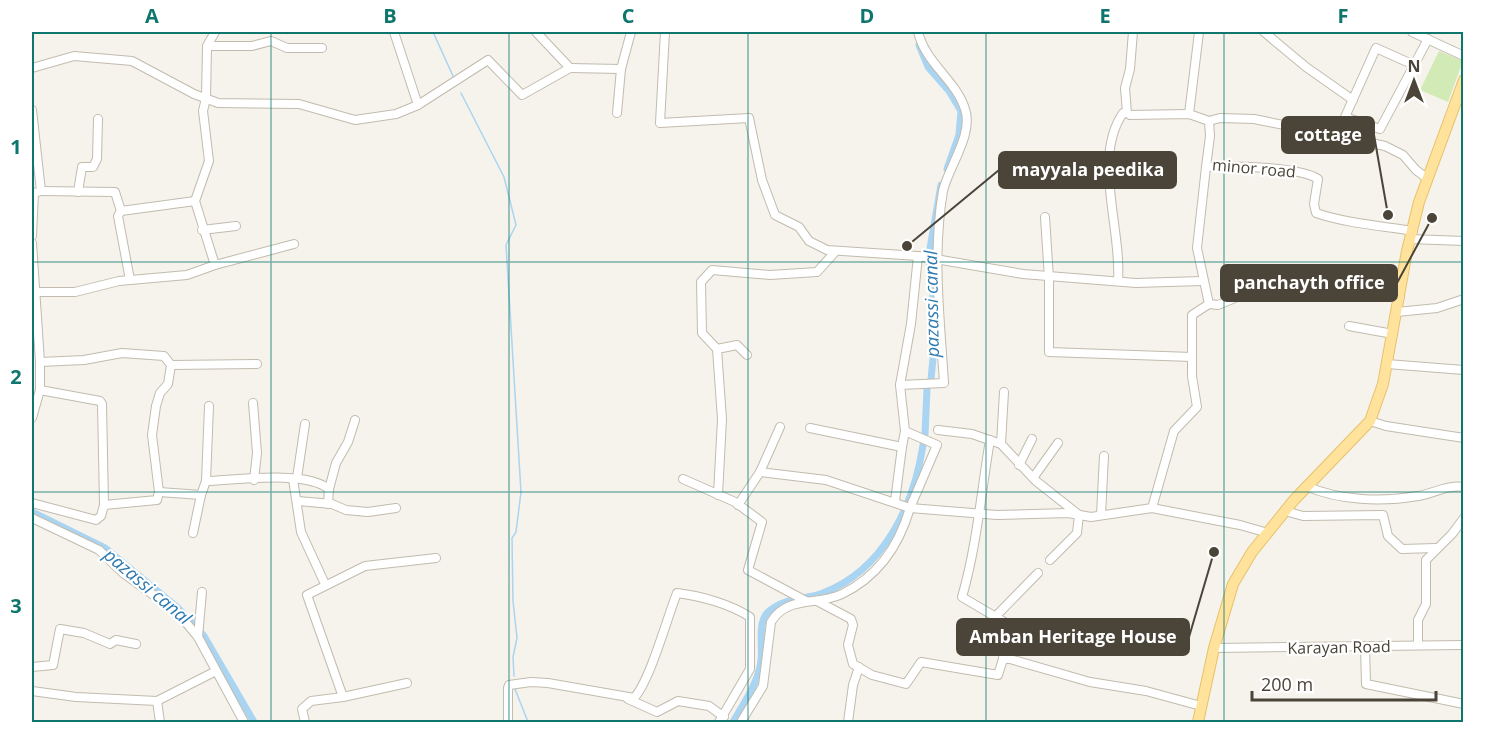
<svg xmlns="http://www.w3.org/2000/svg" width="1495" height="754" viewBox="0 0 1495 754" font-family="'Open Sans',sans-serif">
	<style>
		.green { fill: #d2eab5 }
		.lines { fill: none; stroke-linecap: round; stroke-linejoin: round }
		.stream { stroke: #a9d4f2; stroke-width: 1.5 }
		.canal { stroke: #a9d4f2; stroke-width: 7 }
		.minor-casing { stroke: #c2bbae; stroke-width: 10 }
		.major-casing { stroke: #e6c16a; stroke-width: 12 }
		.minor { stroke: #fff; stroke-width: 8 }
		.major { stroke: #ffe39c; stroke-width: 10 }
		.grid { fill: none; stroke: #0f766e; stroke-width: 1.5; stroke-opacity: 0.55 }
		.labels { text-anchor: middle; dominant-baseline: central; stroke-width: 4.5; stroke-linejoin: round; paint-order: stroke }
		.street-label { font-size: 16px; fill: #4b4439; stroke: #fff }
		.water-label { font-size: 18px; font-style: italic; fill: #2e7ab2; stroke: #fff }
		.leader { fill: none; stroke: #4b4439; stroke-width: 2 }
		.callout-dot { fill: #4b4439; stroke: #fff; stroke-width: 2 }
		.callout { fill: #4b4439; stroke: #4b4439; stroke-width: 2 }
		.callout-label { font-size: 18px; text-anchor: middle; font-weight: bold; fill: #fff }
		.neatline { fill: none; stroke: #0f766e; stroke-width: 2 }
		.grid-label { font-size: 20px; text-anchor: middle; font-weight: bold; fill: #0f766e }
	</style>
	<rect width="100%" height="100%" fill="#f6f3ec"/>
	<path class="green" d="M1439,51L1463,61L1448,102L1420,90Z"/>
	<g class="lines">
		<g class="stream">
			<path d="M433,32L453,76"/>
			<path d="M461,93L504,177L516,225L506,245L521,492L516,532L512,538L513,601L517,638L513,657L514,676"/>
			<path d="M515,689L528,722"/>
		</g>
		<g class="canal">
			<path d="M919,45L928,67L949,91L961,111L959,135L947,169"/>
			<path d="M931,379L936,328L929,254L941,185"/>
			<path d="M925,434L927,389"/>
			<path d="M32,512L105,548L178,608L204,636L254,722"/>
			<path d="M733,722C744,703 758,683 761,661C763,646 757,623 768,612C784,597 805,600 823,593C884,570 914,505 923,445"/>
		</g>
		<g class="minor-casing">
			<g id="minor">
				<path d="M394,32L418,105"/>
				<path d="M536,32L570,68"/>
				<path d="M665,32L660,123L749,118L762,180L775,215L799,227L809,241L827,250L918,256L1023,274L1136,283L1202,281"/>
				<path d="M1133,32L1130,69L1125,88L1127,113L1130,115L1189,114L1209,121L1220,118L1254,119L1313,131L1385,146L1403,155L1416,170L1428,179"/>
				<path d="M1264,32L1306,67L1353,100"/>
				<path d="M1412,32L1464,56"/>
				<path d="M210,46H252L271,41L287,48H322"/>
				<path d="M1414,65L1376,48L1345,117L1380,129L1428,39"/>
				<path d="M32,68L74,56L132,61L194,94L218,103L299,104L355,120L396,114L418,105L488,60L522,95L570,68"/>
				<path d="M570,68L621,69L617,113"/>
				<path d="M621,69L631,32"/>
				<path d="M32,110L41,191L34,193L32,236"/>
				<path d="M1189,114L1199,32"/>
				<path d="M1209,121L1210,136L1206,167C1230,166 1299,166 1318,179L1314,204L1316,213C1345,223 1382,226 1413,231"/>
				<path d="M1206,167L1197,248L1209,304L1218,305L1247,293L1304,280L1336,279L1400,297"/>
				<path d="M41,191L115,192L121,211L195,201"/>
				<path d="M78,192L82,167H93L97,159L98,119"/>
				<path d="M121,211L118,216L130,280"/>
				<path d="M1045,217L1049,279V352L1192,357"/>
				<path d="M202,230L236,226"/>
				<path d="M1410,239L1464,241"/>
				<path d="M32,243L40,362V390L32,418"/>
				<path d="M215,265L294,244"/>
				<path d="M1118,281C1122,229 1092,158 1123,113H1127"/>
				<path d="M32,292H75L119,281L187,275L215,265L195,201L209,161L203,111L206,98L207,46L215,32"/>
				<path d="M1397,312L1437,308L1464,299"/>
				<path d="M1349,326L1393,334"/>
				<path d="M717,349L702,333L701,282L712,270L770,275L817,272L835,252"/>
				<path d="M40,362L84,360L122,353L164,356L171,365L168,384L160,393L156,406L152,435L159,492"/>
				<path d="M1387,364L1464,370"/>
				<path d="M171,365L257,364"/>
				<path d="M900,385L911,324L918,256"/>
				<path d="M40,390L100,401L102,404L104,505"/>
				<path d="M253,403L257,453L254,480"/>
				<path d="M1370,421L1386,426L1464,438"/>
				<path d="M810,428L902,447L905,431"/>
				<path d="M938,430L972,434L1001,444L1036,481L1079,515L1077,533L1050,560"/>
				<path d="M990,440C981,493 977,545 962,597L1006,623L1003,659"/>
				<path d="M1001,444L1004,392"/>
				<path d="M1019,465L1032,439"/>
				<path d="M760,472L826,480L910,508L937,445L905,431L900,385L944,383C940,319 932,255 943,191C948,168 974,134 965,109C956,80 926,64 918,32"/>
				<path d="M297,478L305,424"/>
				<path d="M1033,478L1058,443"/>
				<path d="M293,479L301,532L325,584"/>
				<path d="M683,479L735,502L762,522L748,570L806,601"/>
				<path d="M206,481L209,406"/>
				<path d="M1306,486C1340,501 1382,502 1418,496C1432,494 1449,484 1464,487"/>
				<path d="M329,489L336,463L348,442L355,420"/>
				<path d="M718,495L722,419L717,349L737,345L747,355"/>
				<path d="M298,501L332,504L346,510L368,512L396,508"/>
				<path d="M895,501L902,447"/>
				<path d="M32,503L96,520L101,516L104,505L157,500L159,492L201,495L206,481C236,480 306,470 329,489L328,504"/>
				<path d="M738,505L760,472L780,427"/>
				<path d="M1152,508L1174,431L1197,407L1192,376V315L1209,304"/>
				<path d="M1285,511L1303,516L1383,515L1388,536L1402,549L1436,548"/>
				<path d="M1101,515L1104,456"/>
				<path d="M32,518L99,550L123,573L178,613L198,637L244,722"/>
				<path d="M193,533L201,495"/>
				<path d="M817,601L851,619L853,625L848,645L853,664L872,675L906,684L921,662L998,675L1003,659H1010L1090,682L1146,691L1201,706"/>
				<path d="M995,617L1038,573"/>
				<path d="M198,637L202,592"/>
				<path d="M1418,645V620L1426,604V560L1452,534L1464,518"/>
				<path d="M1365,646L1366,684L1464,704"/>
				<path d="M1214,648L1464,645"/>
				<path d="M32,667L53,665L60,629L84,633L110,644L116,640L136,644"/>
				<path d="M32,691L76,697L157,701L160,722"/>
				<path d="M343,697L307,595L365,566L436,558"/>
				<path d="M628,699L657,712L678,701L709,706L724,717"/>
				<path d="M157,701L216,671"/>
				<path d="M305,722L302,709L311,701L343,697L407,683"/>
				<path d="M508,722V688L509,685L531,682L548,683L634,698C650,681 667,618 677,593C701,596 730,604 750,617V669L719,722"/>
				<path d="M741,722L763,686L771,622C787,595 817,606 842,594C879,576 899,546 910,508L997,515L1068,513L1091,517L1152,508L1240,525L1268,533"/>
				<path d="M848,722L853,685L859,667"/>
			</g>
		</g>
		<g class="major-casing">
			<path id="major" d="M1198,722L1214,648L1233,584L1252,552L1294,500L1370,421L1383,384L1407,251L1419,202L1464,80"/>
		</g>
		<use href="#minor" class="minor"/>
		<use href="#major" class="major"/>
	</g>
	<path class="grid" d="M271,32V722M509,32V722M748,32V722M986,32V722M1224,32V722M32,262H1464M32,492H1464"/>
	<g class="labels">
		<g class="street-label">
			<text transform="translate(1254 168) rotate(5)">minor road</text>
			<text transform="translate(1339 647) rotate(-1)">Karayan Road</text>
		</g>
		<g class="water-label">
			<text transform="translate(931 304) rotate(-91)">pazassi canal</text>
			<text transform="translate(148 586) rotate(40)">pazassi canal</text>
		</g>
	</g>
	<path class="leader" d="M1388 215L1374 135M907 246L999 170M1432 218L1397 283M1214 552L1189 637"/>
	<g class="callout-dot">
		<circle cx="1388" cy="215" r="6"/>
		<circle cx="907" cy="246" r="6"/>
		<circle cx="1432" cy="218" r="6"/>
		<circle cx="1214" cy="552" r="6"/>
	</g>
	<g class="callout">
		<rect x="1282" y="117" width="92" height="36" rx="6"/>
		<rect x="999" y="152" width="177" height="36" rx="6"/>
		<rect x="1221" y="265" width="176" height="36" rx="6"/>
		<rect x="957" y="619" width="232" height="36" rx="6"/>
	</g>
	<g class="callout-label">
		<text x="1328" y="141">cottage</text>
		<text x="1088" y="176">mayyala peedika</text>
		<text x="1309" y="289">panchayth office</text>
		<text x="1073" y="643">Amban Heritage House</text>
	</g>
	<rect width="1495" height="754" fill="none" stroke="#ffffff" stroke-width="66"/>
	<g transform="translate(1414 81)" stroke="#ffffff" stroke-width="4.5" paint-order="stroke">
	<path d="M0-4.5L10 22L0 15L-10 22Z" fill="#4b4439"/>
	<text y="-9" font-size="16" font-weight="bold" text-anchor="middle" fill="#4b4439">N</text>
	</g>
	<path d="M1252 691v9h184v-9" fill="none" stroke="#4b4439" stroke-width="3"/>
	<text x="1261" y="691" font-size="18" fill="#4b4439" stroke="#ffffff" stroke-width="4.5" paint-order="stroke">200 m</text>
	<rect x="33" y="33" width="1429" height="688" class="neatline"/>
	<g class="grid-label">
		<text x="152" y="23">A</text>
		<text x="390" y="23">B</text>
		<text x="628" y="23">C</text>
		<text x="867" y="23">D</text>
		<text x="1105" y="23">E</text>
		<text x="1343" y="23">F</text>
		<text x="16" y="154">1</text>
		<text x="16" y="384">2</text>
		<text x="16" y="613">3</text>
	</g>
</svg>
